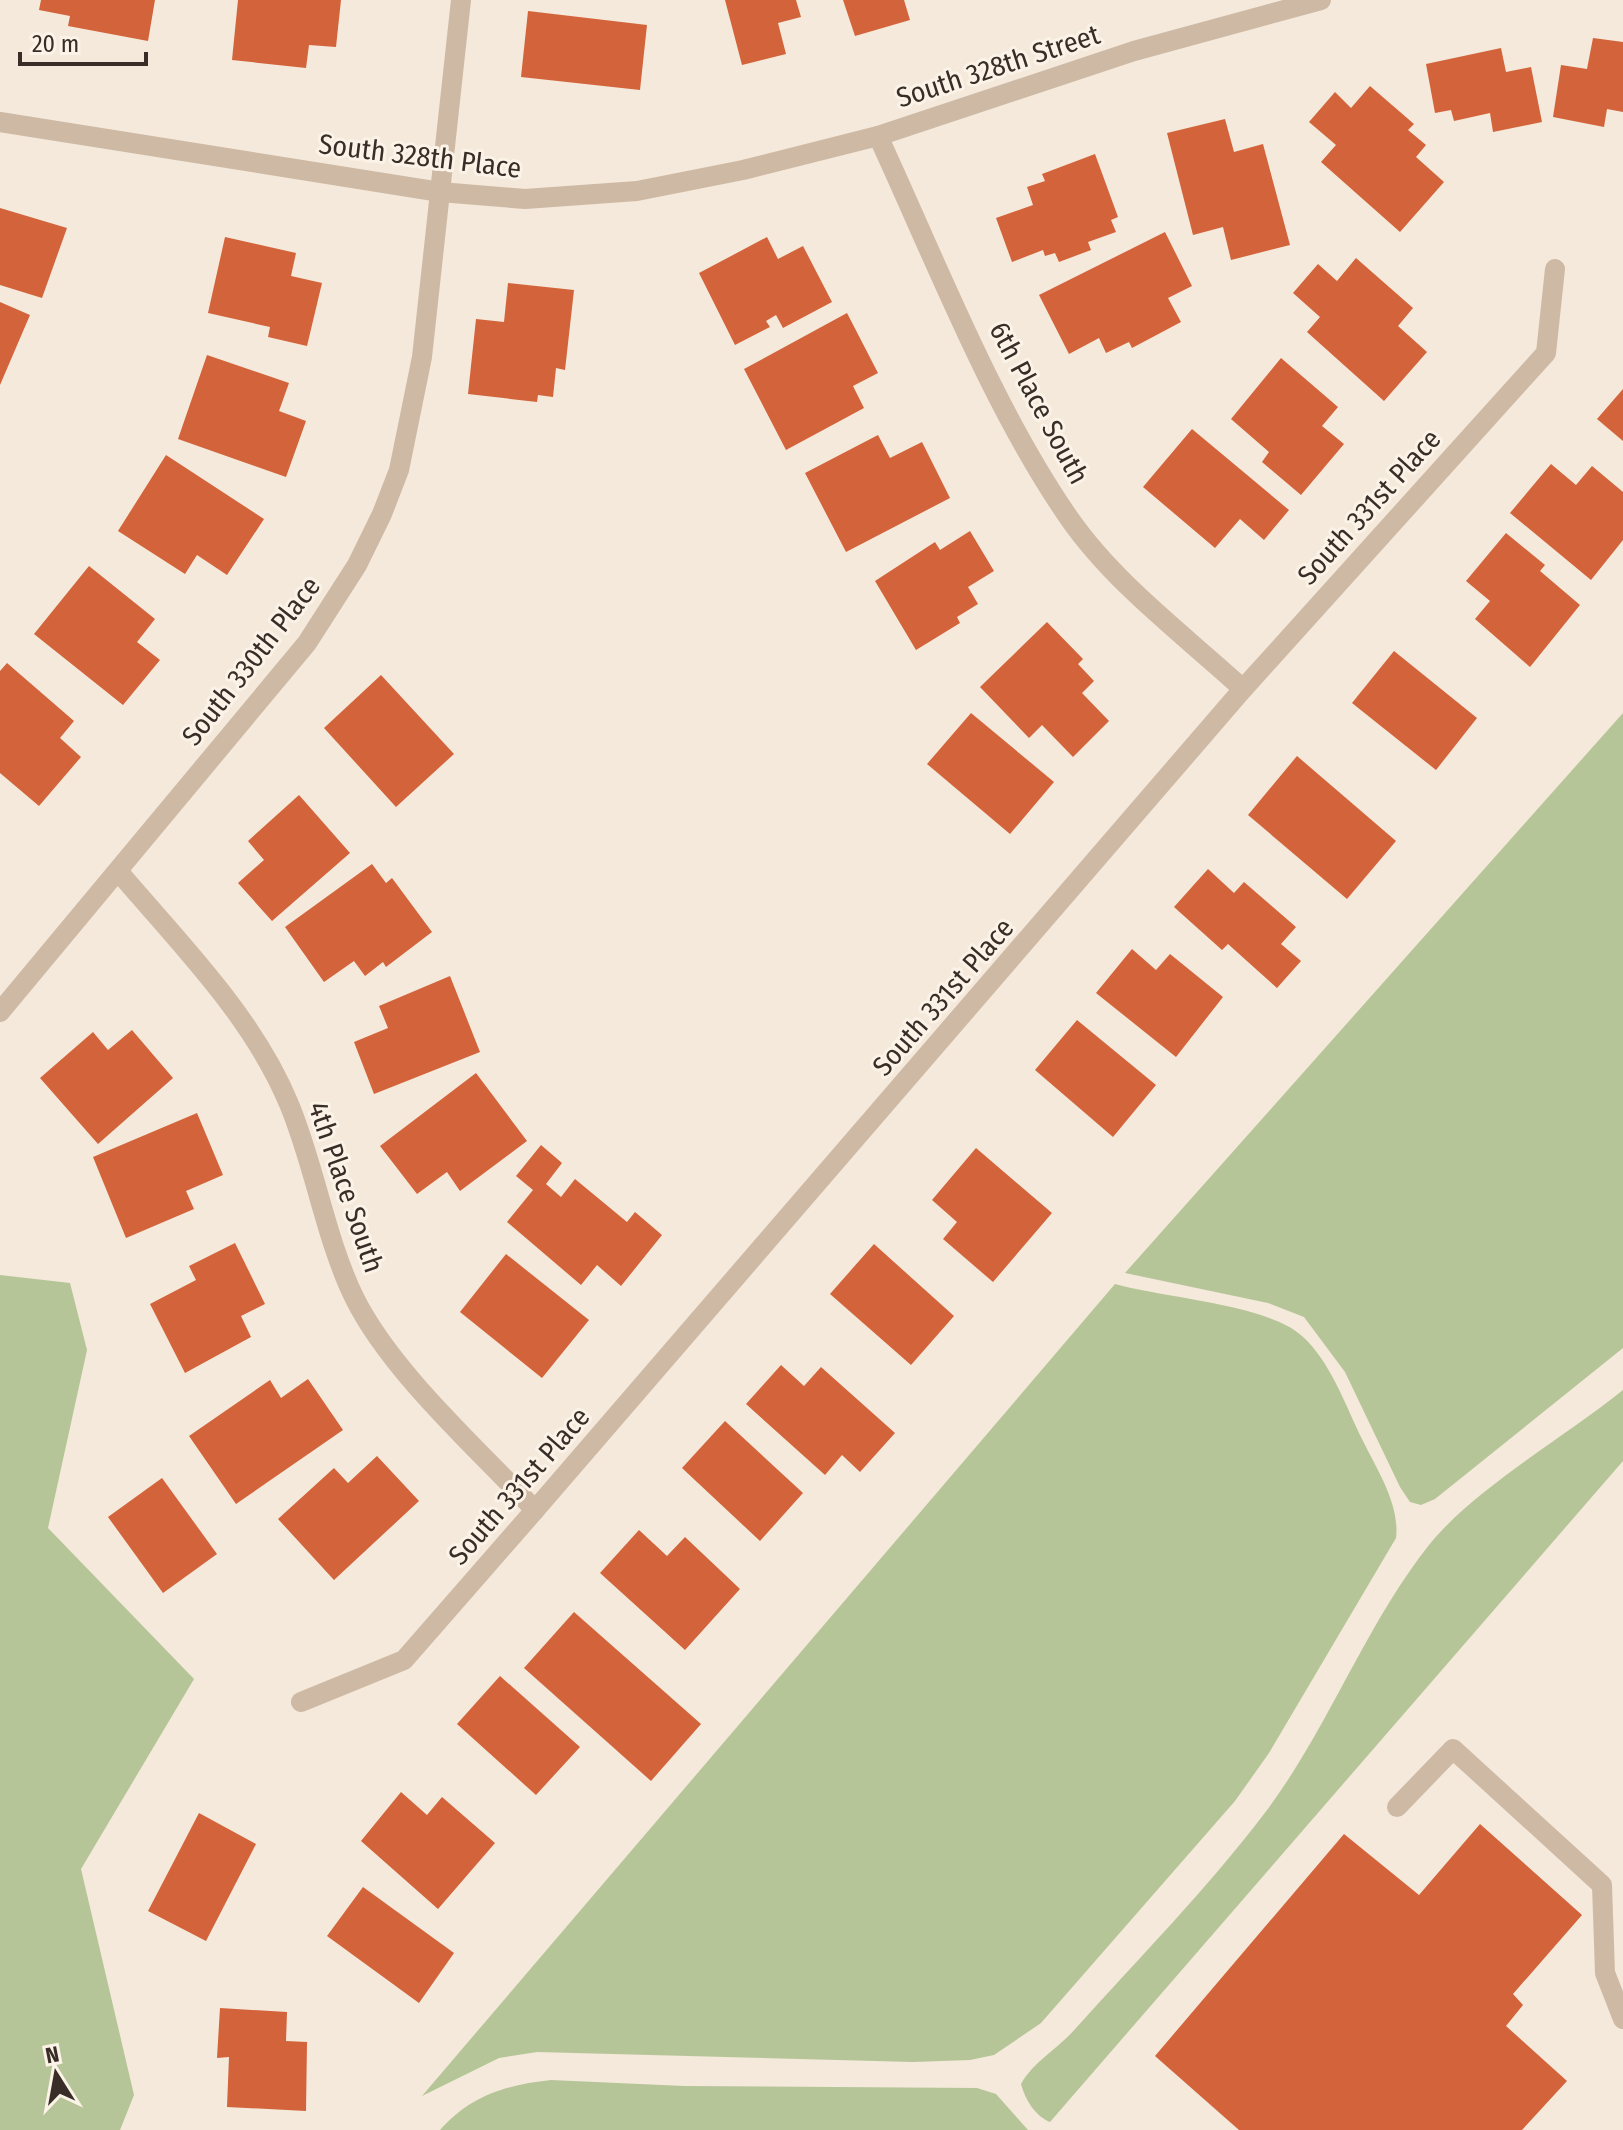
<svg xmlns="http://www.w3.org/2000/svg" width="1623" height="2130" viewBox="0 0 1623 2130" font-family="'Fira Sans Condensed',sans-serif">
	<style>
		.green { fill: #b5c598 }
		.building { fill: #d3633a }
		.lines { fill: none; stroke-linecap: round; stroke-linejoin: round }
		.minor { stroke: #ceb9a5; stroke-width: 20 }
		.labels { text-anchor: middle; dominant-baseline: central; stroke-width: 6; stroke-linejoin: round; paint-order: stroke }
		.street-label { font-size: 28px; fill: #392d27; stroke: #fbf3e7 }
	</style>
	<rect width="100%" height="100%" fill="#f4e9da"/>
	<g class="green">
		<path d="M1623,713V1348L1435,1499L1421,1505L1410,1502L1400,1487L1345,1372L1304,1317L1268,1303L1125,1273Z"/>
		<path d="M0,1275L70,1283L87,1350L48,1528L194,1679L81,1869L134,2095L120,2130H0Z"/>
		<path d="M1115,1284C1164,1298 1267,1304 1302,1336C1331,1362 1346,1407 1363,1441C1377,1470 1400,1504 1396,1538L1269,1753L1235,1801L1041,2023L994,2055L970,2060L913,2062L537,2052L499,2058L422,2096Z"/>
		<path d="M1623,1390V1461L1050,2122C1035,2116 1025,2099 1021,2084C1034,2061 1059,2048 1076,2028C1139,1958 1207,1889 1264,1814C1328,1730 1364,1627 1429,1545C1473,1490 1566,1436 1623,1390Z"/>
		<path d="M551,2080L684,2086L977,2088L996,2094L1028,2130H440C471,2095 506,2085 551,2080Z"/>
	</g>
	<g class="building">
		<path d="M41,0H155L148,41L68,26L70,16L39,10Z"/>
		<path d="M238,0H341L336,47L309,45L306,68L232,60Z"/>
		<path d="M725,0H796L801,17L778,23L786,54L742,65Z"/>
		<path d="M843,0H904L910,20L855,36Z"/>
		<path d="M528,11L647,25L640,90L521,77Z"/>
		<path d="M1593,38L1623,42V112L1607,109L1604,127L1553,117L1561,65L1587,69Z"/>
		<path d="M1501,48L1506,72L1531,67L1542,122L1493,132L1490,113L1454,121L1451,110L1435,113L1426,64Z"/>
		<path d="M1370,86L1414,124L1408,130L1426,145L1416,157L1444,182L1400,232L1321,162L1336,145L1309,122L1335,92L1351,108Z"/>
		<path d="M1225,119L1234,152L1263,144L1290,245L1231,260L1223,227L1193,235L1167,133Z"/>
		<path d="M1095,154L1118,217L1111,220L1116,232L1088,242L1091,250L1059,262L1055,253L1045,256L1043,250L1012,262L996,218L1033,205L1027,187L1045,181L1042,174Z"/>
		<path d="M0,208L67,228L42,298L0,285Z"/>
		<path d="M1165,232L1192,286L1168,298L1181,322L1132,348L1129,342L1106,353L1099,338L1069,354L1039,295Z"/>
		<path d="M225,237L296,253L291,276L322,283L307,346L268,337L270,327L208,313Z"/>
		<path d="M767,237L778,259L803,246L832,302L783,328L776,315L766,321L770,327L735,345L699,273Z"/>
		<path d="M1356,258L1413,308L1398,326L1427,352L1384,401L1307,332L1320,317L1293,293L1318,264L1337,281Z"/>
		<path d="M508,283L574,290L565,370L556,368L553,397L538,395L537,402L468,394L476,319L504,322Z"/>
		<path d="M0,302L30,315L0,385Z"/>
		<path d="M847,313L878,373L853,386L864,408L786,450L744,369Z"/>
		<path d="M207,355L289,383L279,411L306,421L286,477L178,439Z"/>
		<path d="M1281,358L1338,407L1322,426L1344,444L1301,495L1262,462L1269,452L1231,419Z"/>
		<path d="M1623,389V441L1597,419Z"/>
		<path d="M1192,429L1289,510L1264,540L1240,519L1215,548L1143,487Z"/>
		<path d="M878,435L890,458L922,442L950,498L846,552L805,473Z"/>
		<path d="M166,455L264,519L227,575L197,555L185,574L118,531Z"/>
		<path d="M1551,464L1576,485L1592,466L1623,492V540L1591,580L1510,513Z"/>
		<path d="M970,531L994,571L968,587L978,604L957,617L960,623L916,650L875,581L935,542L940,550Z"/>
		<path d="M1506,533L1545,565L1540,571L1580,605L1530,667L1475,619L1490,601L1466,581Z"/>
		<path d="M89,566L155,619L137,642L160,660L123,705L34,634Z"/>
		<path d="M1047,622L1083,659L1078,664L1094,681L1082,693L1109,721L1073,757L1042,725L1029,738L980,687Z"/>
		<path d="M1394,651L1477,718L1436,770L1352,703Z"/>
		<path d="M7,663L74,721L60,738L81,757L39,806L0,773V671Z"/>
		<path d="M381,675L454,754L396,807L324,728Z"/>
		<path d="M971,713L1054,782L1010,834L927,764Z"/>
		<path d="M1297,756L1396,841L1347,899L1248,815Z"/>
		<path d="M299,795L350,853L272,921L238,883L264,860L248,841Z"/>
		<path d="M372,864L386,883L392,878L432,932L386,967L383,962L365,976L354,961L324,982L285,927Z"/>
		<path d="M1208,869L1234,893L1244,882L1296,927L1281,944L1301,961L1277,988L1228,944L1222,950L1174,907Z"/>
		<path d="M1132,949L1156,970L1170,954L1223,997L1176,1057L1096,993Z"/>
		<path d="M450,976L480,1052L374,1094L354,1042L388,1028L379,1006Z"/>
		<path d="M1077,1020L1156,1085L1113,1137L1035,1070Z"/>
		<path d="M132,1030L173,1078L98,1144L40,1078L93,1032L108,1050Z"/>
		<path d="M476,1073L527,1141L460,1191L447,1172L417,1194L380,1146Z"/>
		<path d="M197,1113L223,1175L186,1191L194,1209L126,1238L93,1157Z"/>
		<path d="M541,1145L562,1163L546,1184L561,1197L575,1179L627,1222L635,1212L662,1235L621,1286L597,1265L581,1285L507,1222L533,1190L516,1176Z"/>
		<path d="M976,1148L1052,1213L993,1282L943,1239L957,1222L932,1200Z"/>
		<path d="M235,1243L265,1304L241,1316L251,1337L185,1373L150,1304L196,1280L189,1266Z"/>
		<path d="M874,1244L954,1316L911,1365L830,1294Z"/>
		<path d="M506,1254L589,1320L542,1378L460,1312Z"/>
		<path d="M781,1365L804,1386L821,1367L895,1433L860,1472L842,1455L825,1475L746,1404Z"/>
		<path d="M308,1379L343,1430L236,1504L189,1436L270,1380L281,1398Z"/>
		<path d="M725,1421L803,1493L760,1541L682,1468Z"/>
		<path d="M377,1456L419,1501L334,1580L278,1519L334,1468L348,1483Z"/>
		<path d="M162,1478L217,1554L163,1593L108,1517Z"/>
		<path d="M639,1530L667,1556L685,1537L740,1589L685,1650L600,1573Z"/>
		<path d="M574,1612L701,1724L651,1781L524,1668Z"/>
		<path d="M500,1676L580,1747L536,1795L457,1724Z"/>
		<path d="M401,1792L427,1815L442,1797L495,1843L438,1909L361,1841Z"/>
		<path d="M199,1813L256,1844L206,1941L148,1911Z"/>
		<path d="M1480,1824L1582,1915L1513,1994L1523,2005L1506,2026L1567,2081L1522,2130H1239L1155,2056L1344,1834L1419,1895Z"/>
		<path d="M363,1887L454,1953L419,2003L327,1936Z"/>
		<path d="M220,2008L287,2012L286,2041L307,2042L306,2111L227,2107L229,2057L217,2058Z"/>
	</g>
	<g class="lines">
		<g class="minor">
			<path d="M0,122L440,192L525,199L637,191L743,170L878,136L1134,51L1321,0"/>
			<path d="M878,136C935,259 992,407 1069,518C1114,583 1184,635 1243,689"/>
			<path d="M118,871C180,944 252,1015 289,1104C315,1166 326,1241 355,1299C392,1373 479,1450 535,1510"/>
			<path d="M0,1012L307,643L357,565L382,514L399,470L422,357L461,0"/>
			<path d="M301,1702L404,1660L535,1510L1243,689L1546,353L1555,269"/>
			<path d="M1397,1807L1453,1749L1602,1885L1605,1973L1623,2019"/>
		</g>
	</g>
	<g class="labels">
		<g class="street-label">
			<text transform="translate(998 66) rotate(-18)">South 328th Street</text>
			<text transform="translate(420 156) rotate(7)">South 328th Place</text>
			<text transform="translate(1039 403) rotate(62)">6th Place South</text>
			<text transform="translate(1369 507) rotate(-48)">South 331st Place</text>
			<text transform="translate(251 661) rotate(-52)">South 330th Place</text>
			<text transform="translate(943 997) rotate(-49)">South 331st Place</text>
			<text transform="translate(346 1187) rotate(71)">4th Place South</text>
			<text transform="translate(519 1486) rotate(-49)">South 331st Place</text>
		</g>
	</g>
	<g transform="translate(56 2074) rotate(349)" stroke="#fbf3e7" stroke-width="6" paint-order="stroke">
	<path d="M0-6L14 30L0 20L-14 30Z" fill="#392d27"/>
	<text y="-12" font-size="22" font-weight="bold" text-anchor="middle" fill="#392d27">N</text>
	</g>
	<path d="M20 52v12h126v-12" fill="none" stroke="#392d27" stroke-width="4"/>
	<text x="32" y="52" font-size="24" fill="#392d27" stroke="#fbf3e7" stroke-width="6" paint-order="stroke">20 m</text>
</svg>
